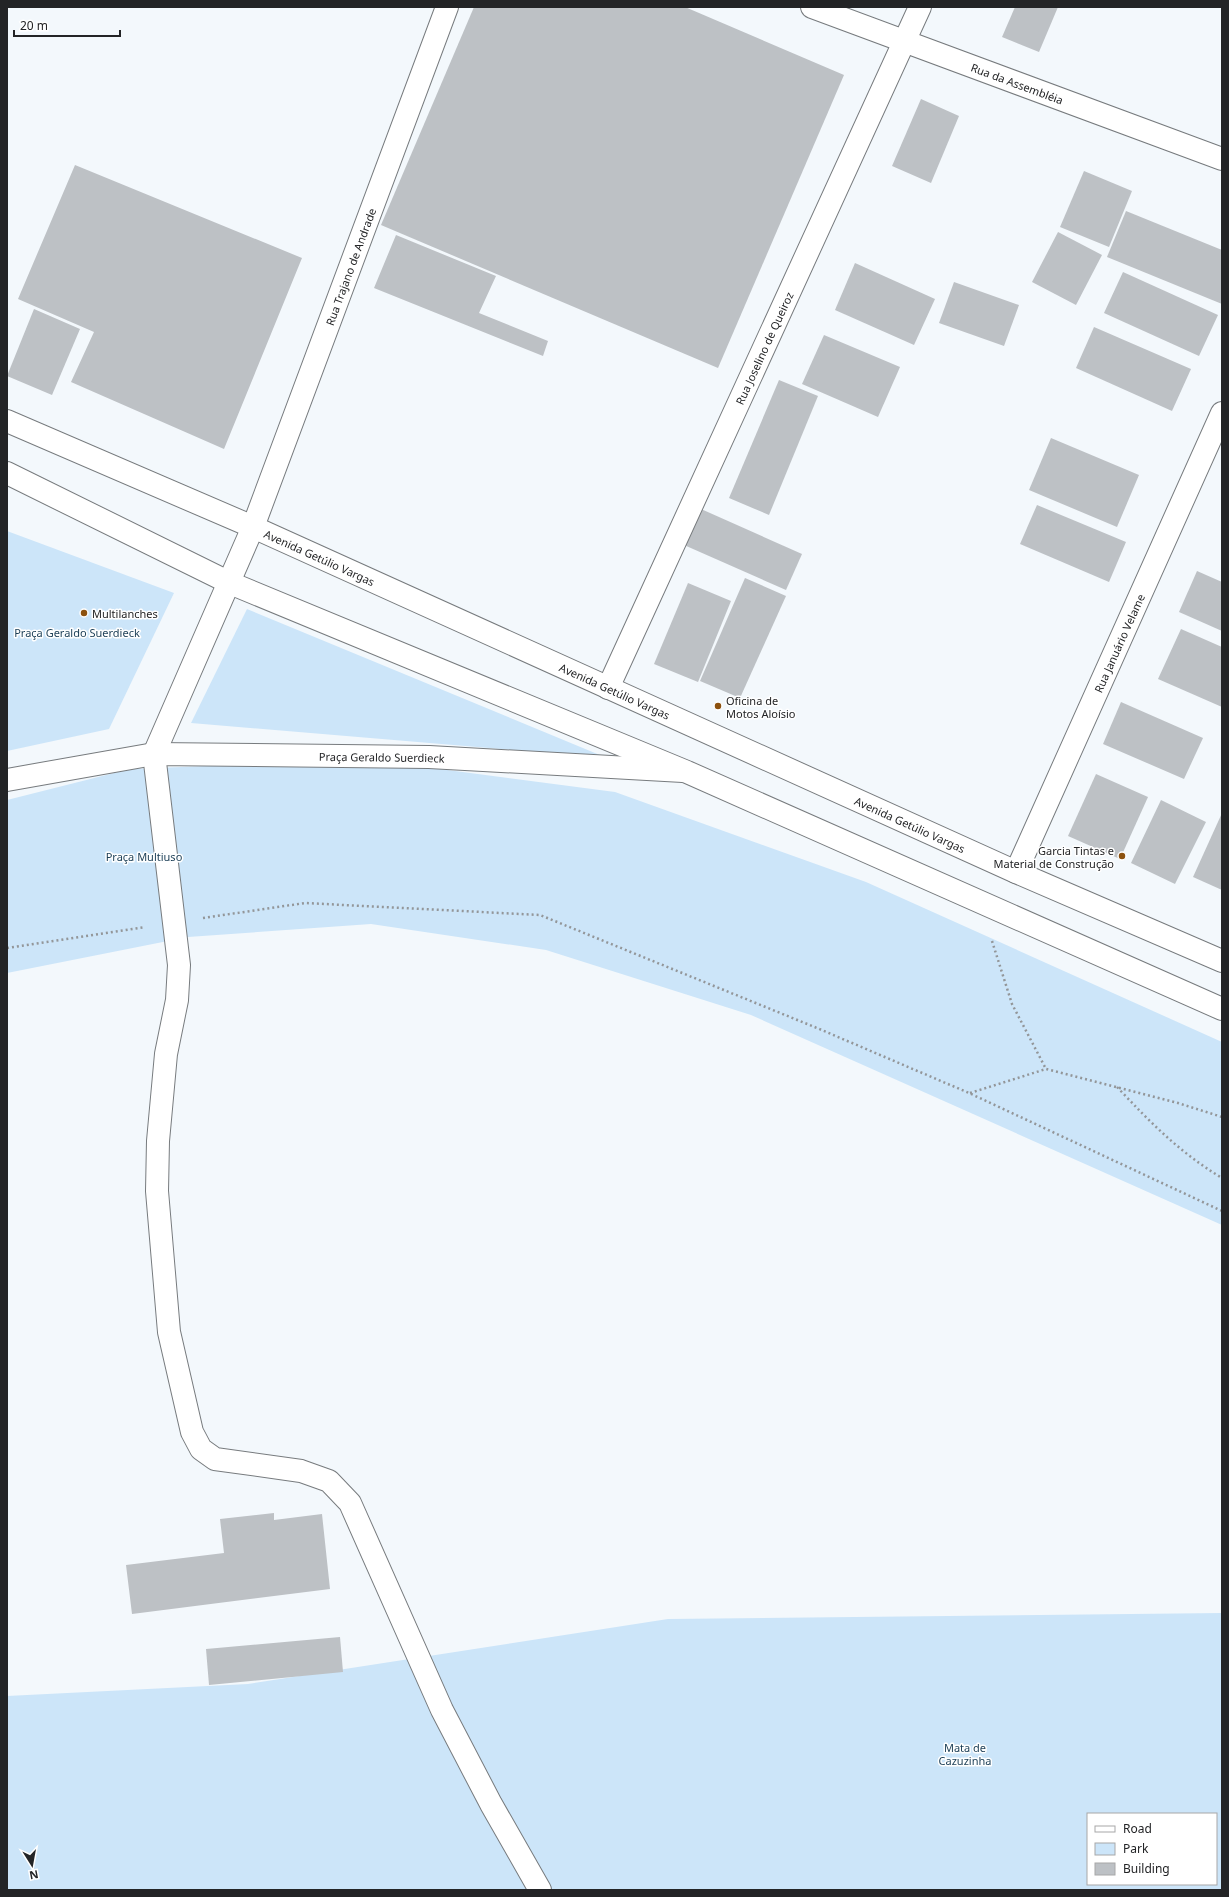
<svg xmlns="http://www.w3.org/2000/svg" width="1229" height="1897" viewBox="0 0 1229 1897" font-family="'Noto Sans',sans-serif">
	<style>
		.green { fill: #cce5f9; fill-rule: evenodd }
		.building { fill: #bdc1c5 }
		.lines { fill: none; stroke-linecap: round; stroke-linejoin: round }
		.minor-casing { stroke: #777b7e; stroke-width: 24 }
		.tertiary-casing { stroke: #777b7e; stroke-width: 24 }
		.secondary-casing { stroke: #777b7e; stroke-width: 24 }
		.path { stroke: #939699; stroke-width: 2.5; stroke-dasharray: 2 3; stroke-linecap: butt }
		.minor { stroke: #fff; stroke-width: 22 }
		.tertiary { stroke: #fff; stroke-width: 22 }
		.secondary { stroke: #fff; stroke-width: 22 }
		.poi-dot { fill: #8c510e; stroke: #fff; stroke-width: 1.5 }
		.labels { text-anchor: middle; dominant-baseline: central; stroke-width: 3; stroke-linejoin: round; paint-order: stroke }
		.street-label { font-size: 11px; fill: #232426; stroke: #fff }
		.poi-label { font-size: 11px; fill: #232426; stroke: #fff; text-anchor: start }
		.park-label { font-size: 11px; fill: #1a3d55; stroke: #fff }
	</style>
	<rect width="100%" height="100%" fill="#f3f8fc"/>
	<g class="green">
		<path d="M7,531L174,593L109,729L7,751Z"/>
		<path d="M247,609L607,758L191,723Z"/>
		<path d="M402,764L615,792L866,882L1222,1042V1225L751,1015L546,950L371,924L188,937L7,973V800L130,769L207,766Z"/>
		<path d="M1222,1613V1890H7V1696L248,1684L668,1619ZM1088,1814H1216V1884H1088Z"/>
	</g>
	<g class="building">
		<path d="M474,7H685L844,75L718,368L381,225Z"/>
		<path d="M1015,7H1058L1039,52L1002,37Z"/>
		<path d="M921,99L959,116L931,183L892,166Z"/>
		<path d="M75,165L302,258L224,449L71,382L94,332L18,299Z"/>
		<path d="M1084,171L1132,191L1109,247L1060,227Z"/>
		<path d="M1126,211L1222,250V304L1107,257Z"/>
		<path d="M1058,232L1102,255L1076,305L1032,282Z"/>
		<path d="M396,235L496,276L479,313L548,341L543,356L374,288Z"/>
		<path d="M855,263L935,299L914,345L835,310Z"/>
		<path d="M1123,272L1218,315L1199,356L1104,313Z"/>
		<path d="M954,282L1019,305L1004,346L939,323Z"/>
		<path d="M34,309L80,329L52,395L7,376Z"/>
		<path d="M1094,327L1191,369L1172,411L1076,368Z"/>
		<path d="M824,335L900,367L878,417L802,384Z"/>
		<path d="M779,380L818,396L769,515L729,498Z"/>
		<path d="M1051,438L1139,475L1117,527L1029,490Z"/>
		<path d="M1037,505L1126,542L1109,582L1020,544Z"/>
		<path d="M701,509L802,554L786,590L684,545Z"/>
		<path d="M1197,571L1222,582V631L1179,612Z"/>
		<path d="M745,578L786,596L740,698L700,681Z"/>
		<path d="M688,583L731,601L698,682L654,664Z"/>
		<path d="M1181,629L1222,647V707L1158,679Z"/>
		<path d="M1121,702L1203,738L1184,779L1103,744Z"/>
		<path d="M1096,774L1148,797L1120,859L1068,836Z"/>
		<path d="M1161,800L1206,822L1175,884L1131,863Z"/>
		<path d="M1222,813V890L1193,877Z"/>
		<path d="M274,1513V1520L322,1514L330,1589L132,1614L126,1565L224,1553L220,1519Z"/>
		<path d="M340,1637L343,1672L209,1685L206,1649Z"/>
	</g>
	<g class="lines">
		<g class="minor-casing">
			<g id="minor">
				<path id="s1" d="M812,7L1222,159"/>
				<path id="s2" d="M253,527L447,7"/>
				<path id="s3" d="M608,688L920,7"/>
				<path d="M154,754L179,965L177,1000L166,1054L158,1141L157,1191L169,1332L192,1432L201,1449L215,1459L301,1471L329,1481L350,1503L442,1710L491,1804L540,1890"/>
				<path id="s4" d="M1016,872L1222,413"/>
			</g>
		</g>
		<g class="tertiary-casing">
			<g id="tertiary">
				<path d="M154,754L253,527"/>
				<path id="s5" d="M7,780L154,754L429,757L683,771"/>
			</g>
		</g>
		<g class="secondary-casing">
			<g id="secondary">
				<path id="s6" d="M7,421L253,527L1016,872L1222,961"/>
				<path d="M7,473L230,583L687,772L1222,1009"/>
			</g>
		</g>
		<g class="path">
			<path d="M203,918L305,903L540,915L817,1028L969,1093L1222,1211"/>
			<path d="M992,941L1012,1004L1046,1069"/>
			<path d="M7,948L145,927"/>
			<path d="M1117,1087C1151,1123 1179,1152 1222,1178"/>
			<path d="M970,1093L1046,1069L1178,1103L1222,1117"/>
		</g>
		<use href="#minor" class="minor"/>
		<use href="#tertiary" class="tertiary"/>
		<use href="#secondary" class="secondary"/>
	</g>
	<g class="poi-dot">
		<circle cx="84" cy="613" r="4"/>
		<circle cx="718" cy="706" r="4"/>
		<circle cx="1122" cy="856" r="4"/>
	</g>
	<g class="labels">
		<g class="street-label">
			<text stroke="none"><textPath href="#s1" startOffset="219">Rua da Assembléia</textPath></text>
			<text stroke="none"><textPath href="#s2" startOffset="278">Rua Trajano de Andrade</textPath></text>
			<text stroke="none"><textPath href="#s3" startOffset="374">Rua Joselino de Queiroz</textPath></text>
			<text stroke="none"><textPath href="#s6" startOffset="341">Avenida Getúlio Vargas</textPath></text>
			<text stroke="none"><textPath href="#s4" startOffset="251">Rua Januário Velame</textPath></text>
			<text stroke="none"><textPath href="#s6" startOffset="665">Avenida Getúlio Vargas</textPath></text>
			<text stroke="none"><textPath href="#s5" startOffset="377">Praça Geraldo Suerdieck</textPath></text>
			<text stroke="none"><textPath href="#s6" startOffset="989">Avenida Getúlio Vargas</textPath></text>
		</g>
		<g class="poi-label">
			<text x="92" y="613">Multilanches</text>
			<text x="726" y="700">Oficina de<tspan x="726" dy="13">Motos Aloísio</tspan></text>
			<text x="1114" y="850" text-anchor="end">Garcia Tintas e<tspan x="1114" dy="13">Material de Construção</tspan></text>
		</g>
		<g class="park-label">
			<text x="77" y="632">Praça Geraldo Suerdieck</text>
			<text x="144" y="856">Praça Multiuso</text>
			<text x="965" y="1747">Mata de<tspan x="965" dy="13">Cazuzinha</tspan></text>
		</g>
	</g>
	<rect width="1229" height="1897" fill="none" stroke="#232426" stroke-width="16"/>
	<rect x="1087" y="1813" width="130" height="72" fill="#ffffff" stroke="#a7a7a8"/>
	<rect x="1095" y="1826" width="20" height="6" fill="#ffffff" stroke="#a7a7a8"/>
	<text x="1123" y="1833" font-size="12" fill="#232426">Road</text>
	<rect x="1095" y="1843" width="20" height="12" fill="#cce5f9" stroke="#a7a7a8"/>
	<text x="1123" y="1853" font-size="12" fill="#232426">Park</text>
	<rect x="1095" y="1863" width="20" height="12" fill="#bdc1c5" stroke="#a7a7a8"/>
	<text x="1123" y="1873" font-size="12" fill="#232426">Building</text>
	<g transform="translate(32 1865) rotate(169)" stroke="#ffffff" stroke-width="3" paint-order="stroke">
	<path d="M0-3L7 15L0 10L-7 15Z" fill="#232426"/>
	<text y="-6" font-size="11" font-weight="bold" text-anchor="middle" fill="#232426">N</text>
	</g>
	<path d="M14 30v6h106v-6" fill="none" stroke="#232426" stroke-width="2"/>
	<text x="20" y="30" font-size="12" fill="#232426" stroke="#ffffff" stroke-width="3" paint-order="stroke">20 m</text>
</svg>
